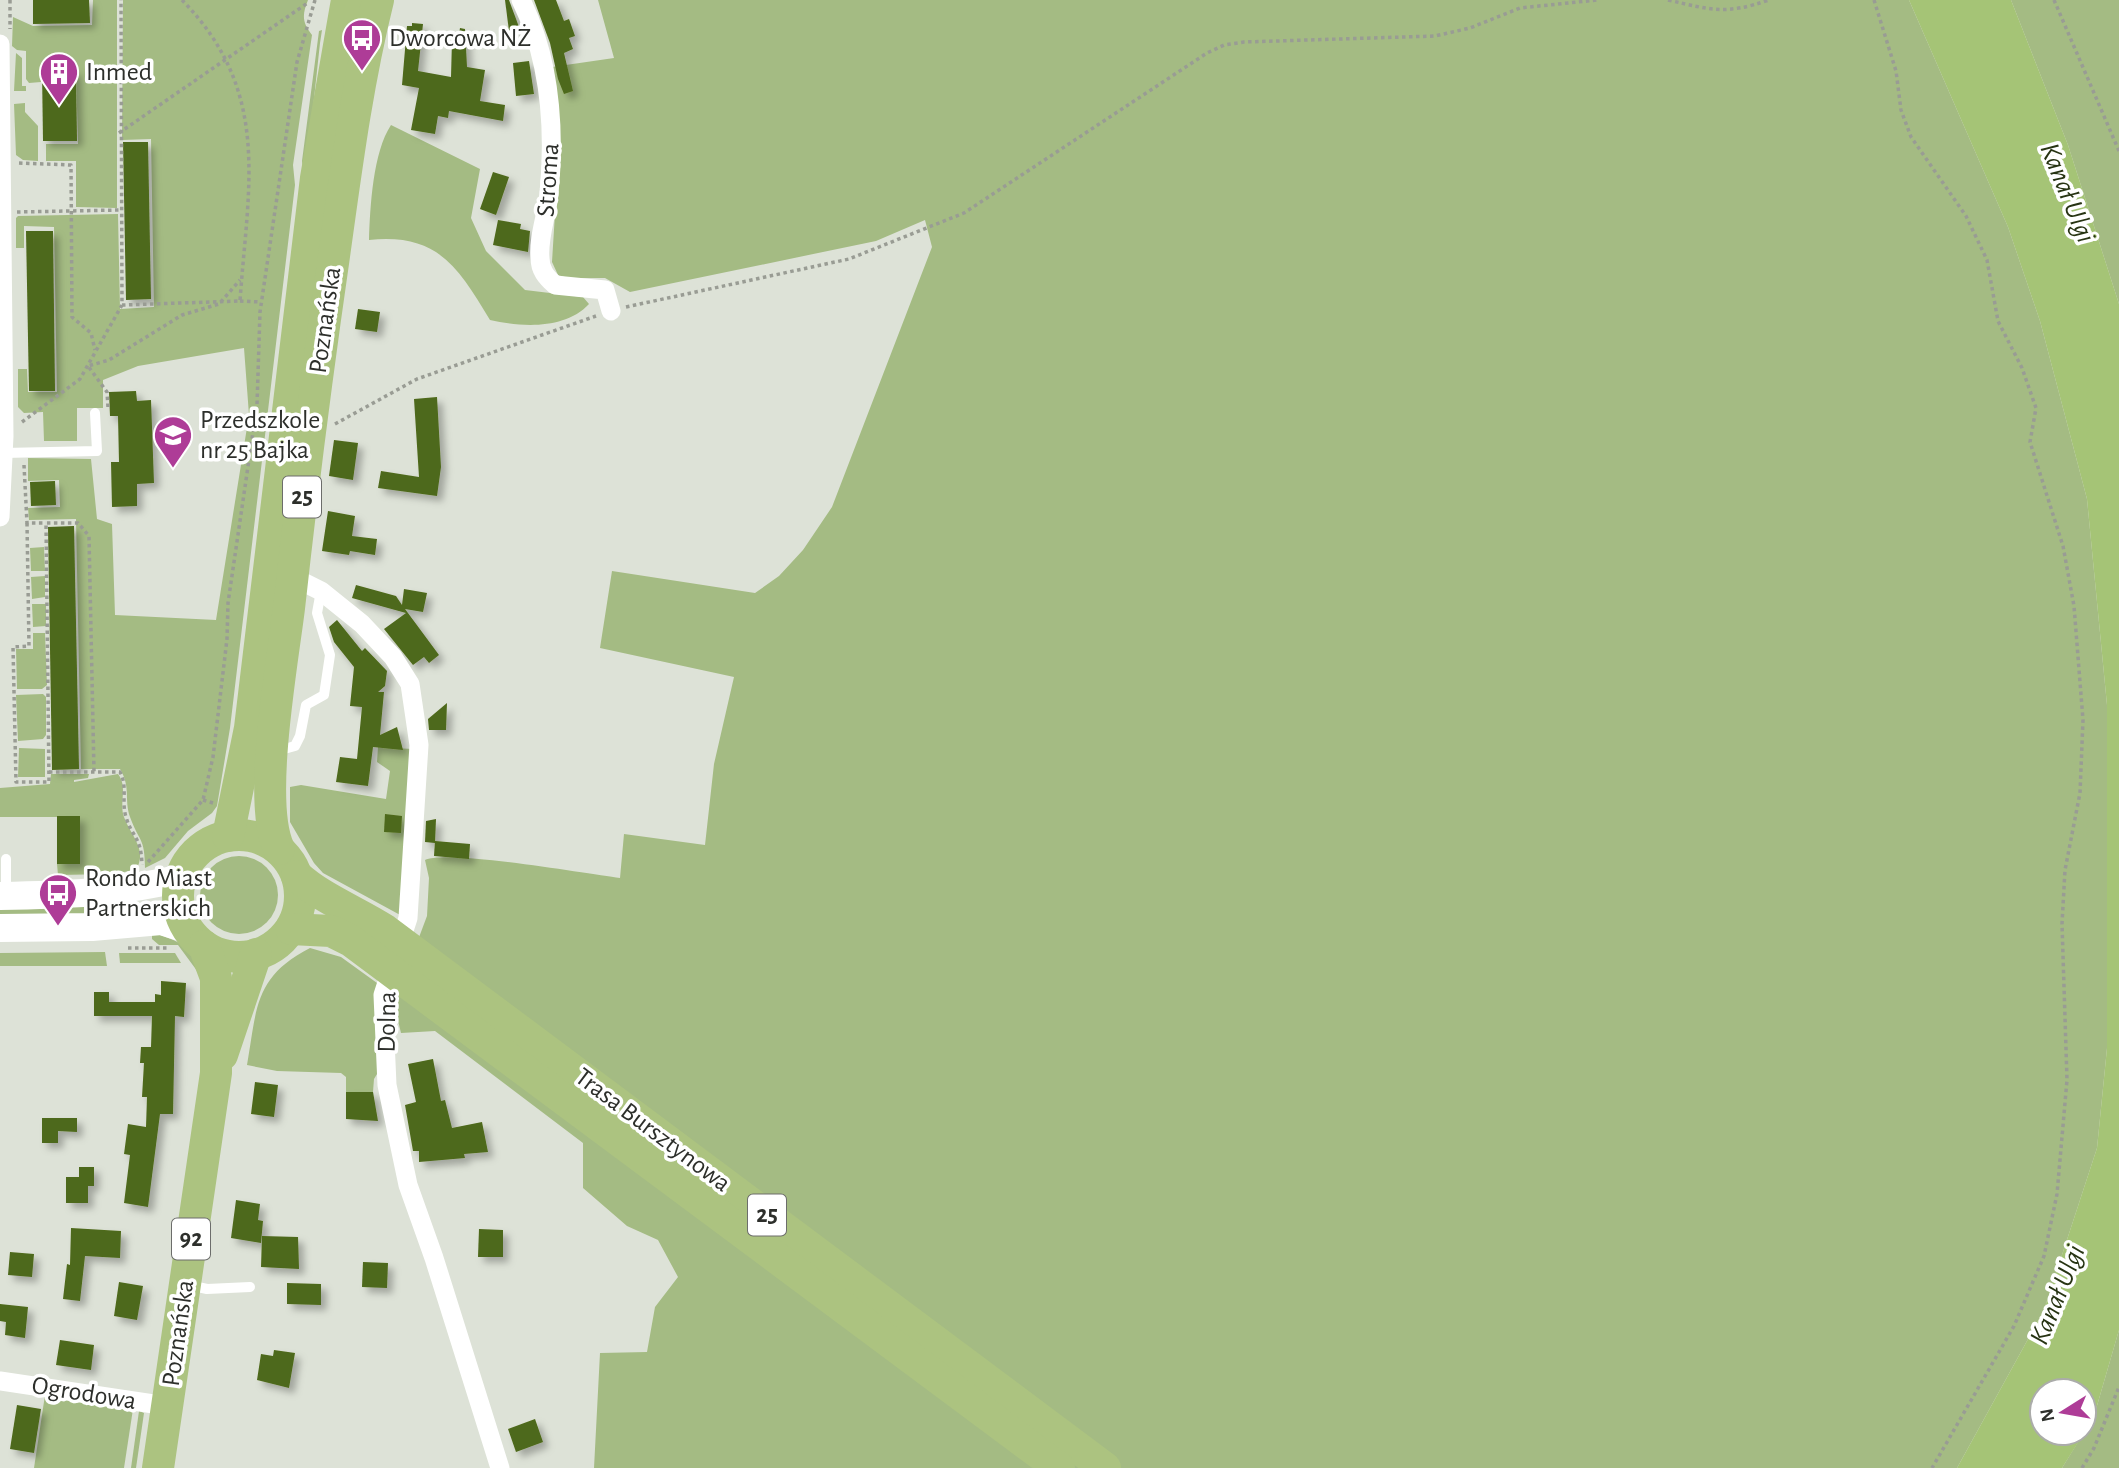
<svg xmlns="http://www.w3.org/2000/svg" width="2119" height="1468" viewBox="0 0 2119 1468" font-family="'Alegreya Sans',sans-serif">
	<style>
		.green { fill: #a4bb83 }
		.water { fill: #a5c476 }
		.building { fill: #4e691a; filter: url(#shadow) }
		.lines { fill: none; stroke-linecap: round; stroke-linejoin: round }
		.path { stroke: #999c94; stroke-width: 3.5; stroke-dasharray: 3.5 3.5; stroke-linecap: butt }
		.lane { stroke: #fff; stroke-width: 10 }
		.street { stroke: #fff; stroke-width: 19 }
		.secondary { stroke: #fff; stroke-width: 28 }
		.primary { stroke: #acc380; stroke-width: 32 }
		.labels { text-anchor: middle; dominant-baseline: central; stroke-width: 7; stroke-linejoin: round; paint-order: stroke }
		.shield { fill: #fff; stroke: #6c6d6b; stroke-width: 2 }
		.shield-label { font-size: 24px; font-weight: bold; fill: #2d2f2b }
		.poi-label { font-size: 26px; fill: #2d2f2b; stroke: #fff; text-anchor: start }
		.street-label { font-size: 26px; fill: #2d2f2b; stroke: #fff }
		.water-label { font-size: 28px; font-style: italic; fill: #273413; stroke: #fff }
	</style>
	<defs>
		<filter id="shadow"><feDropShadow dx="5.5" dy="5.5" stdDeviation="3.5" flood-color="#0004"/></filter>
	</defs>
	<rect width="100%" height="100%" fill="#dde2d7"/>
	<g class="green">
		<path d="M93,0H117V208L76,207V161H46V144H78L76,69L42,70L41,82L29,83L26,79V51L17,50L12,46L13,17L33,26L92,25Z"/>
		<path d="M123,0H308C302,15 302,22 312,35L293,165L295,185L230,728L217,806L212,813L188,831L165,858L145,868C145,837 139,842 130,817C124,799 131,787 120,769H81L76,519L29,520L28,508L60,507L59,480L28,481V458L91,459L97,519L112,524L115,615L216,620L249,415L244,348L138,366L103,380V408H77V441H44L43,412L24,413L18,407V369H27L28,392H57L54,227L24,226V248H16V218L18,216L118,214L120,309L154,307L151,139L122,140Z"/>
		<path d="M598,0H1909L2008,227L2040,321L2087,499L2107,705V1048L2097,1148L2044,1310L1957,1468H594L600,1353L647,1352L655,1307L678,1277L658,1240L627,1226L583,1188V1143L435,1031L401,1033L394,1004L427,916L429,878L425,860C448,849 586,874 620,878L624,834L705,845L714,764L734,677L600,648L612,571L755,593L779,576L803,550L832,507L932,247L925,220L876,241L630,292L605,278H568L558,275L552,262L558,165L552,67L614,58Z"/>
		<path d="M2011,0H2119V304L2068,145Z"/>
		<path d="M322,30L320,43L305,182L302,161L319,31Z"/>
		<path d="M16,53L22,58V86H26V91H14Z"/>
		<path d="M25,103V112L38,126V161L23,160L16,155L14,104Z"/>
		<path d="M391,125L480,169L471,218L486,251L525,290L583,297L589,304C565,330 521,327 490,320C458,267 438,233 369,240C370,207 373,152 391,125Z"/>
		<path d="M44,547L45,571H31L30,548Z"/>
		<path d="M45,576V597L32,599L31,577Z"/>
		<path d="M32,604H46V626L33,627Z"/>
		<path d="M33,633H45L47,685L42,689H17L16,649H33Z"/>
		<path d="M43,694L46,697V735L43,739L18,741L16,695Z"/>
		<path d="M378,747L412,749L402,916L323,873L314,863L290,822V787L301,785L386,799L390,771L377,762Z"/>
		<path d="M19,748L45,749V777H18Z"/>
		<path d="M51,774H89L88,778L74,780V782L118,774C128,787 119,802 124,817C131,836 148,850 136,870L112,874L58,875L57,864L80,817H0V788L50,784Z"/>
		<circle cx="239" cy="895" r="39"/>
		<path d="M134,901L135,912L0,918V906Z"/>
		<path d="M152,932C187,944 193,948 206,983L178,945H159L152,939Z"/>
		<path d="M310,948L341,957L377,983L380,1069L374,1079L373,1092H346V1077L341,1073L277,1071L247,1065C257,1008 254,977 310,948Z"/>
		<path d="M105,952L107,966H0V953Z"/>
		<path d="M119,953H175L181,963H120Z"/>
		<path d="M2119,1330V1468H2062L2094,1416Z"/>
		<path d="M45,1395L133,1409L124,1468H34Z"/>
		<path d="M139,1411L144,1413L136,1468H131Z"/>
	</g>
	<path class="water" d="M1909,0H2011L2068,145L2119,304V1330L2094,1416L2084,1433V1391H2042V1433H2084L2062,1468H1957L2044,1310L2097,1148L2107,1048V705L2087,499L2040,321L2008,227Z"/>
	<g class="building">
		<path d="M33,0H89L90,23L33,24Z"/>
		<path d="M505,0H509L519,27L509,31Z"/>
		<path d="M534,0H556L564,21L569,19L575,36L569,38L573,49L564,53L573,91L564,94L558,79L550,43Z"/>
		<path d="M412,23L423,24L418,71L451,77L452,40H458L460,28L465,29L467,67L485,70L480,101L505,105L503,121L449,111L448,118L438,116L435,134L411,130L419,88L402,85L407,26H412Z"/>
		<path d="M529,61L534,94L516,96L513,63Z"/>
		<path d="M42,70H76L77,141H43Z"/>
		<path d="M123,142H148L151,299L126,300Z"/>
		<path d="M493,172L509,177L496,215L480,209Z"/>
		<path d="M498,220L521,224L520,229L530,231L528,252L493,245Z"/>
		<path d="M26,231H53L55,391H29Z"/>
		<path d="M358,309L380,312L377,332L355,329Z"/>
		<path d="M136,391L137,401L151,400L154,483L137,484V506L112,507L111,462H119L118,416H110L109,392Z"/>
		<path d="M437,397L441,467L437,496L378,488L381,471L419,477L414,399Z"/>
		<path d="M334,440L358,443L353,480L329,476Z"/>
		<path d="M55,481L56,505L31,506L30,482Z"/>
		<path d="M328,511L355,516L352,536L377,539L375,555L350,551L349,555L322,551Z"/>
		<path d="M74,526L79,769L52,770L48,527Z"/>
		<path d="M356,585L396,596L402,605L404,589L427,593L423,612L405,609L439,655L429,663L424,657L413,665L384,629L406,613L352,598Z"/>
		<path d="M337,620L362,651L365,648L387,671L385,686L378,692H384L380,735L397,727L403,750L373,747L368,786L336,782L340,757L357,759L362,707L350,706L354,667L334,642L329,627Z"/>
		<path d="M447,703L446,730H429L428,719Z"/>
		<path d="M385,814L402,816L401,833L384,832Z"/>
		<rect x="57" y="816" width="23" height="48"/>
		<path d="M436,819L435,843L425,842L426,821Z"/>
		<path d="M435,841L470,844L469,859L434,856Z"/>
		<path d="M161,981L186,983L184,1017L175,1016L173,1114H160L148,1207L124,1203L130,1155L124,1154L128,1124L146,1127L147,1097H142L144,1063H140L141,1047H151L152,1016H94V992H109V1002H155V994L161,995Z"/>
		<path d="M433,1059L441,1101L445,1100L452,1128L482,1122L488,1152L464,1154L465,1158L419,1162V1151H413L405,1105L416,1102L408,1064Z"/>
		<path d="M255,1082L278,1085L274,1117L251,1114Z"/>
		<path d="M346,1092H373L378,1121L346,1119Z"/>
		<path d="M42,1118H77V1132L58,1131V1143H42Z"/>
		<path d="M79,1167H94V1186H88V1203H66V1177H79Z"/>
		<path d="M236,1200L260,1204L258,1220L263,1221L261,1243L231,1238Z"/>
		<path d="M71,1228L121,1231L120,1258L85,1256L80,1301L63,1299L67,1264L70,1265Z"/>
		<path d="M479,1229L503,1230V1257H478Z"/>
		<path d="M262,1236L298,1237L299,1269L261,1267Z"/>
		<path d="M10,1252L34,1254L32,1277L8,1275Z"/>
		<path d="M363,1262L388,1263L387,1288L362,1287Z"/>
		<path d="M119,1282L143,1286L137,1320L114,1316Z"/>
		<path d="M287,1283L321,1284V1305L287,1304Z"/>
		<path d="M0,1304L28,1307L25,1338L5,1335L6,1322L0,1321Z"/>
		<path d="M60,1340L94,1345L91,1370L56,1365Z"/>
		<path d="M274,1350L295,1353L289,1388L257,1380L261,1354L273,1356Z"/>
		<path d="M17,1405L41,1409L34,1453L10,1449Z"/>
		<path d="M535,1419L543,1442L516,1452L508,1429Z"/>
	</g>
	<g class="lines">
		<g class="path">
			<path d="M10,0V29"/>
			<path d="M1668,0C1712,10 1725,15 1769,0"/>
			<path d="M1874,0L1896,71L1901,110L1911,137L1966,216L1987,260L1998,321L2022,368L2036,408L2030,442L2063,546L2074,606L2083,720L2080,793L2065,870L2062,924L2067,1080L2057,1194L2044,1256L2014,1326L1932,1468"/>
			<path d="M2054,0L2119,151"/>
			<path d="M119,133L309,2"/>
			<path d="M19,163L71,165L72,317L91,333L95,350"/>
			<path d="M17,212L120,210"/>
			<path d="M240,301L261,302"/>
			<path d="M122,305L240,301C248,185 272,92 182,0"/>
			<path d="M626,307L849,259L964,213L1207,53L1224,45L1244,42L1435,36L1470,28L1520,8L1597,0"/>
			<path d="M108,407L107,392L88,366L109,360L182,315L219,304L240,280"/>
			<path d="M22,422L80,379L122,305L121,0"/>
			<path d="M335,424L417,379L596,316"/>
			<path d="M24,465L27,523H46"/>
			<path d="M27,523L29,646L13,647L16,782H49L46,523H78L89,536L94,772"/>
			<path d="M49,772H120C128,787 121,801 126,817C132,838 141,835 142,865"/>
			<path d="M203,800L213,803"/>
			<path d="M148,862L203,800L213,757L227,639L228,603L257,405L260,312L297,62L315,0"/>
			<path d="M128,948H169"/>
			<path d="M2082,1468L2094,1448L2119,1387"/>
		</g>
		<g class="lane">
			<path d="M3,453L97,451L95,413"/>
			<path d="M277,751L295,746L300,736L306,705L324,695L330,655L317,613L321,591"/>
			<path d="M6,895V859"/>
			<path d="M189,1285L207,1289L250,1287"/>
		</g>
		<g class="street">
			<path d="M521,0C550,59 555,130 549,194C547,215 538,237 540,258C540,270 546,277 555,285L605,290L611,311"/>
			<path d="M0,44L4,436L0,517"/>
			<path d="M293,577L321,591L362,624L393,657L410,684L419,745L408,918L383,995L387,1085L408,1185L434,1258L500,1468"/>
			<path d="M0,1381L167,1406"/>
		</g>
		<g class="secondary">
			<path d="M0,896C62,895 121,893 181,878"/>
			<path d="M0,928L92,927L161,921L189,930"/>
		</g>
		<g class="primary">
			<circle cx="239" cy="896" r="61"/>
			<path d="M228,836L250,728L316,178L347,0"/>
			<path d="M279,849C257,802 282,665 289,608C302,490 317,373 334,256C346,170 357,84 378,0"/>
			<path d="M297,876C321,898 357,912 385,930L1105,1468"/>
			<path d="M291,929L331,931L351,941L1059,1468"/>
			<path d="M222,1055L256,954"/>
			<path d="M158,1468L216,1073V978L204,946"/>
		</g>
	</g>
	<defs>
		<g id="bus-pin" transform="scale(2.0125)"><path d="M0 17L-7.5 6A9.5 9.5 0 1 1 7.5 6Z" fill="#ae3c97" stroke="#fff"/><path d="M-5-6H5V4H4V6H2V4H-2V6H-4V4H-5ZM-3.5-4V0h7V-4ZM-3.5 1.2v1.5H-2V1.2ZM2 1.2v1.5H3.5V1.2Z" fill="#fff"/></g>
		<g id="building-pin" transform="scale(2.0125)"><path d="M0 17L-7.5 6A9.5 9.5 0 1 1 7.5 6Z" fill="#ae3c97" stroke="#fff"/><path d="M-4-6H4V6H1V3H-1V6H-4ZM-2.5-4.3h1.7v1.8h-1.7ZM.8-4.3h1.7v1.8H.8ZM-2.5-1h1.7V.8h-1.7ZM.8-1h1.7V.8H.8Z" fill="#fff"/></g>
		<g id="school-pin" transform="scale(2.0125)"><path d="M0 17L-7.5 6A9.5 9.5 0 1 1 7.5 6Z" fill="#ae3c97" stroke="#fff"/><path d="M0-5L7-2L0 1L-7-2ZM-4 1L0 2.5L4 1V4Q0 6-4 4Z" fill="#fff"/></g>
	</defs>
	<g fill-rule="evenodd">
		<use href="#bus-pin" x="362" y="38"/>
		<use href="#building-pin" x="59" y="72"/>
		<use href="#school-pin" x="173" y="435"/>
		<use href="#bus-pin" x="58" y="893"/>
	</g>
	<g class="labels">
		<g class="shield">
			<rect x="283" y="476.5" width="38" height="41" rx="5"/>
			<rect x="748" y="1194.5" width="38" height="41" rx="5"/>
			<rect x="172" y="1218.5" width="38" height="41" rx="5"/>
		</g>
		<g class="shield-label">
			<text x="302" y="497">25</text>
			<text x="767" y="1215">25</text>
			<text x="191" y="1239">92</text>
		</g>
		<g class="poi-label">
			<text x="389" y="38">Dworcowa NŻ</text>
			<text x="86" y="72">Inmed</text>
			<text x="200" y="420">Przedszkole<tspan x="200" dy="30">nr 25 Bajka</tspan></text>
			<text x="85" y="878">Rondo Miast<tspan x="85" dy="30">Partnerskich</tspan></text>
		</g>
		<g class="street-label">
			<text transform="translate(548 180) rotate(-86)">Stroma</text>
			<text transform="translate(325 320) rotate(-82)">Poznańska</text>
			<text transform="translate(387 1022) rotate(-89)">Dolna</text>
			<text transform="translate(653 1130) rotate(37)">Trasa Bursztynowa</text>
			<text transform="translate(178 1333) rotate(-82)">Poznańska</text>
			<text transform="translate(84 1393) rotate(9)">Ogrodowa</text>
		</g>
		<g class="water-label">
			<text transform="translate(2067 193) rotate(68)">Kanał Ulgi</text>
			<text transform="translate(2058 1295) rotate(-68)">Kanał Ulgi</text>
		</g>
	</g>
	<g transform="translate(2063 1412) rotate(259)"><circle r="33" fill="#ffffff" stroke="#abacaa" stroke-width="2"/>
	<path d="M0-5L12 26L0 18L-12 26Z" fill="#ae3c97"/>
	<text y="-10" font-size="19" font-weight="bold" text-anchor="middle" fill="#2d2f2b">N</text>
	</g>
</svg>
